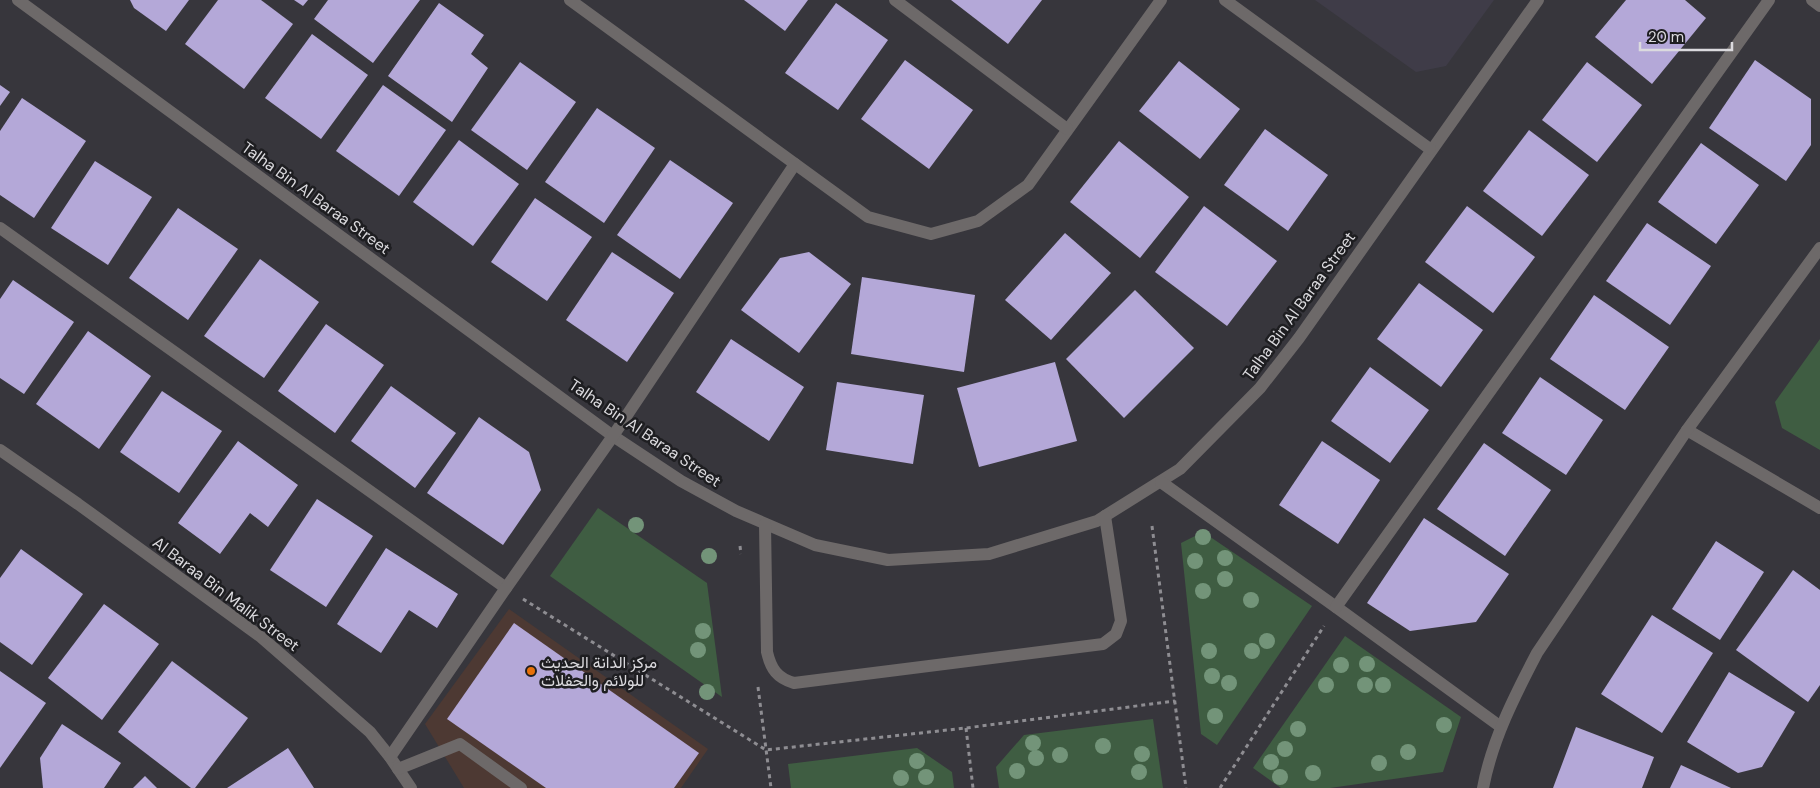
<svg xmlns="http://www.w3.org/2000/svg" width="1820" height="788" viewBox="0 0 1820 788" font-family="'DM Sans',Vazirmatn,sans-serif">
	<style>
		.commercial { fill: #4d3933 }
		.built { fill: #3f3c48 }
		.green { fill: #3f5d42 }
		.building { fill: #b4a8d8 }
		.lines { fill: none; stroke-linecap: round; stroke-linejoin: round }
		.path { stroke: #8e8d92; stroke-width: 3; stroke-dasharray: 4 4; stroke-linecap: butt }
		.minor { stroke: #6d6969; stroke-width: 12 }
		.tree { fill: #739479 }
		.food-dot { fill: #e8710a; stroke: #1e1e21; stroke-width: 2 }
		.labels { text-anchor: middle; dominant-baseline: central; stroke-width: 5; stroke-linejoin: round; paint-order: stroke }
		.street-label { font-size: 16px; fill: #dbdade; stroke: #1e1e21 }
		.poi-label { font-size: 16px; fill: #dbdade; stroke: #1e1e21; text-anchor: start }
	</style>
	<rect width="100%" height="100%" fill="#37363c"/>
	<path class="commercial" d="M509,609L708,749L681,788H464L425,724Z"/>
	<path class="built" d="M1315,0H1494L1446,66L1416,72Z"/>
	<g class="green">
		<path d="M1820,339V450L1782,428L1775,402Z"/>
		<path d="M598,508L707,583L722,697L550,576Z"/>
		<path d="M1203,532L1312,606L1217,745L1201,734L1181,543Z"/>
		<path d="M1345,636L1461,717L1443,772L1330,788H1281L1253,768Z"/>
		<path d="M1153,719L1163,788H999L996,767L1024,735Z"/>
		<path d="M917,748L952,772L954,788H791L788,764Z"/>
	</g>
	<g class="building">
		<path d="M130,0H189L166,31L134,8Z"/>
		<path d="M218,0H261L293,24L244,89L185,44Z"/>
		<path d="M294,0H308L303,6Z"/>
		<path d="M328,0H420L373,63L314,19Z"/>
		<path d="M744,0H808L785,31Z"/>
		<path d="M951,0H1042L1008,44Z"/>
		<path d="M1626,0H1685L1706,18L1652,84L1595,37Z"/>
		<path d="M439,3L484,35L471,54L488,68L452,122L388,76Z"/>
		<path d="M836,3L888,40L838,110L785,73Z"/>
		<path d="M312,34L368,75L321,139L265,98Z"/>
		<path d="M905,60L973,110L929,169L861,119Z"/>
		<path d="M1755,60L1811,99V145L1786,181L1709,128Z"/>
		<path d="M1179,61L1240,109L1200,159L1139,111Z"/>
		<path d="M520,62L576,102L527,170L471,130Z"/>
		<path d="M1587,62L1642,105L1597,162L1542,120Z"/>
		<path d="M0,85L10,92L0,106Z"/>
		<path d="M383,85L446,130L399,196L336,151Z"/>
		<path d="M22,98L86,141L34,218L0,195V131Z"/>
		<path d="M597,108L655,148L604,223L545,182Z"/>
		<path d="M1265,129L1328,175L1288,231L1224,185Z"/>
		<path d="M1529,130L1589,175L1542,236L1483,191Z"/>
		<path d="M459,140L519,184L473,246L413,202Z"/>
		<path d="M1119,141L1189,197L1140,258L1070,202Z"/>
		<path d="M1701,143L1759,185L1716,244L1658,202Z"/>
		<path d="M670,160L733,203L680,279L617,235Z"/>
		<path d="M95,161L152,197L108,265L51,228Z"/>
		<path d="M535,198L592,237L547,301L491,262Z"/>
		<path d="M1204,206L1277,261L1227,326L1155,272Z"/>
		<path d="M1467,206L1535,257L1493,313L1425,262Z"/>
		<path d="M178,208L238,249L188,320L129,278Z"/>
		<path d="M1647,223L1711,266L1670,325L1606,281Z"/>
		<path d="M1065,233L1111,273L1051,340L1005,300Z"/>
		<path d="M612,252L674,293L627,362L566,320Z"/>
		<path d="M809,252L851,284L799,353L741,310L780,258Z"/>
		<path d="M260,259L319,302L264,378L204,336Z"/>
		<path d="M862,277L975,295L964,372L851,354Z"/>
		<path d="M13,280L74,322L24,394L0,378V299Z"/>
		<path d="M1419,283L1483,330L1441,387L1377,339Z"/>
		<path d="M1135,290L1194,348L1124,418L1066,359Z"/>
		<path d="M1594,295L1669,347L1625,410L1550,359Z"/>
		<path d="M326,324L384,365L335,433L278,391Z"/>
		<path d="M88,331L151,376L99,449L36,404Z"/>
		<path d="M731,339L804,387L769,441L696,392Z"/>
		<path d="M1055,362L1077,441L979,467L957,388Z"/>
		<path d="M1370,367L1429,410L1390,463L1331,421Z"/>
		<path d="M1540,377L1603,420L1566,475L1502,433Z"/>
		<path d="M837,382L924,395L913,464L826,450Z"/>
		<path d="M391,386L456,433L415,488L351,441Z"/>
		<path d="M162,391L222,431L179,493L120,452Z"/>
		<path d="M479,417L529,452L541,490L503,545L427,493Z"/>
		<path d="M238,441L298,485L268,527L250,513L220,554L178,523Z"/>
		<path d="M1322,441L1380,480L1338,544L1279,505Z"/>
		<path d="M1484,443L1551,490L1505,556L1437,509Z"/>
		<path d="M317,499L373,536L326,607L270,570Z"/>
		<path d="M1424,518L1509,574L1476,622L1410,631L1367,603Z"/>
		<path d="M1716,541L1764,572L1720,640L1672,609Z"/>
		<path d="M386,548L458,594L437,628L409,610L381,653L337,624Z"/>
		<path d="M21,549L83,594L32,665L0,642V578Z"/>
		<path d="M1793,570L1820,590V685L1808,702L1736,650Z"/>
		<path d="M104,604L159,644L102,720L48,678Z"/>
		<path d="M1652,615L1713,653L1662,733L1601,694Z"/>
		<path d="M514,623L699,753L674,788H546L447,719Z"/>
		<path d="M172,661L248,718L195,788H191L118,732Z"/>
		<path d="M0,671L46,703L0,768Z"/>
		<path d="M1729,672L1795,712L1762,767L1738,773L1687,742Z"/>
		<path d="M62,724L121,763L104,788H43L40,758Z"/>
		<path d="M1576,727L1654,757L1642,788H1553Z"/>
		<path d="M288,748L314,788H227Z"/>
		<path d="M1681,765L1731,788H1670Z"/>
		<path d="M145,776L157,788H133Z"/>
	</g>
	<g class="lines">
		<g class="path">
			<path d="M1152,526L1186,788"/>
			<path d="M740,546L741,554"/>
			<path d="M523,599L766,750L966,728L1175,701"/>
			<path d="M758,687L771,788"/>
			<path d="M966,728L973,788"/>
			<path d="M1220,788L1324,626"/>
		</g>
		<g class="minor">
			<path d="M18,0L613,436L681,481L736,511L815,545L888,560L989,554L1097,521L1180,469L1260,388L1299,338L1538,0"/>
			<path d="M570,0L868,217L931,234L978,221L1028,185L1161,0"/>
			<path d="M895,0L1067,129"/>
			<path d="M1225,0L1430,149"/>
			<path d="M1812,0L1820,6"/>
			<path d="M0,228L506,588"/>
			<path d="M1687,430L1820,508"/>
			<path d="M0,450L78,504L261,637L370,732L390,757L411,788"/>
			<path d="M1161,482L1336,607L1501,727"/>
			<path d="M765,524L767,652C771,669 777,678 794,683L1103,644L1116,634L1121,621L1105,516"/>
			<path d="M1336,607L1769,0"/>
			<path d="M390,757L506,588L613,436L795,164"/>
			<path d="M398,769L460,744L521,788"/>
			<path d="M1483,788C1492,740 1515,695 1537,653L1687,430L1820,248"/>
		</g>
	</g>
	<g class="tree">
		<circle cx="636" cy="525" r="8"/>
		<circle cx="1203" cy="537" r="8"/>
		<circle cx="709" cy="556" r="8"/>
		<circle cx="1225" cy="558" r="8"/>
		<circle cx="1195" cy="561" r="8"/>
		<circle cx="1225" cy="579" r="8"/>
		<circle cx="1203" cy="591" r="8"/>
		<circle cx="1251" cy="600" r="8"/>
		<circle cx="703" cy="631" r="8"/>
		<circle cx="1267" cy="641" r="8"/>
		<circle cx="698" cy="650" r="8"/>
		<circle cx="1209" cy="651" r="8"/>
		<circle cx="1252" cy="651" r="8"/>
		<circle cx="1367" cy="664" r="8"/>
		<circle cx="1341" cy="665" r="8"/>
		<circle cx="1212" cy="676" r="8"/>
		<circle cx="1229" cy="683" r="8"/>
		<circle cx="1326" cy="685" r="8"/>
		<circle cx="1365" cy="685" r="8"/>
		<circle cx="1383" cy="685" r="8"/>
		<circle cx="707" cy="692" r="8"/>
		<circle cx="1215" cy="716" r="8"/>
		<circle cx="1444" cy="725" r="8"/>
		<circle cx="1298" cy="729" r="8"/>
		<circle cx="1033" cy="743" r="8"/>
		<circle cx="1103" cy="746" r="8"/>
		<circle cx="1285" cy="749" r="8"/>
		<circle cx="1408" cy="752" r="8"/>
		<circle cx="1142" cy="754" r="8"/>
		<circle cx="1060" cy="755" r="8"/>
		<circle cx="1036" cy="758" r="8"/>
		<circle cx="917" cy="761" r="8"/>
		<circle cx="1271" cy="762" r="8"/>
		<circle cx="1379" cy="763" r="8"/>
		<circle cx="1017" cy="771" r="8"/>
		<circle cx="1139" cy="772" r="8"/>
		<circle cx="1313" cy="773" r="8"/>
		<circle cx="926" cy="777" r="8"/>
		<circle cx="1280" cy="777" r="8"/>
		<circle cx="901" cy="778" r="8"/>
	</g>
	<circle class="food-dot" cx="531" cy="671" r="5"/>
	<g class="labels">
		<g class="street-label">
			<text transform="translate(316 198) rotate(36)">Talha Bin Al Baraa Street</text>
			<text transform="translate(1299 306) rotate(-54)">Talha Bin Al Baraa Street</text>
			<text transform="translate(645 433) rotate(34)">Talha Bin Al Baraa Street</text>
			<text transform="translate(226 594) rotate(37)">Al Baraa Bin Malik Street</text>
		</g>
		<g class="poi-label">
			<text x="541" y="662">مركز الدانة الحديث<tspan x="541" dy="18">للولائم والحفلات</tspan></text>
		</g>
	</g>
	<path d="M1640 42v8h92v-8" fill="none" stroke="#dbdade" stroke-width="2.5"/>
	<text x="1648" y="42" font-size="15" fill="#dbdade" stroke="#1e1e21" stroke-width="4" paint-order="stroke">20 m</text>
</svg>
